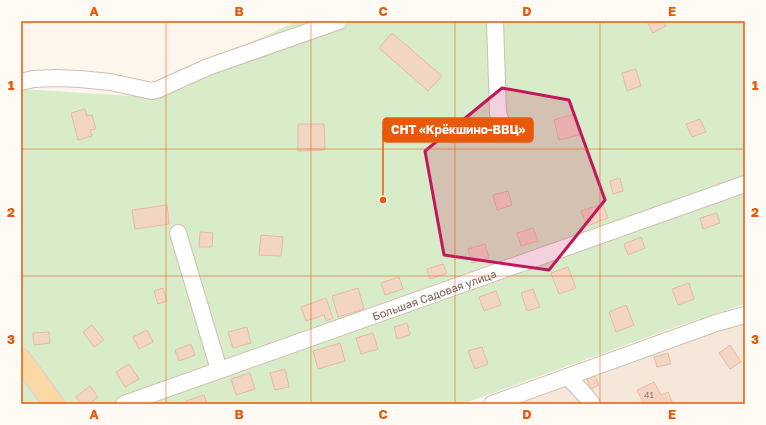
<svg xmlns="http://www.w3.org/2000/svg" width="766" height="425" viewBox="0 0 766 425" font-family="'Golos Text',sans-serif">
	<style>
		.residential { fill: #f5e8da }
		.green { fill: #d8ecc9 }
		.building { fill: #f3d5c3; stroke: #e6bba3 }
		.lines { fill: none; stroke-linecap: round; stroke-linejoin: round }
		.minor-casing { stroke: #d1beb0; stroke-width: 18 }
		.major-casing { stroke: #dad1cd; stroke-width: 22 }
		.minor { stroke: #fff; stroke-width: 16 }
		.major { stroke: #fbd9a5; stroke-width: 20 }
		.marked { fill: #c2185b; fill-opacity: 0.2; stroke: #c2185b; stroke-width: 3; stroke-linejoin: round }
		.grid { fill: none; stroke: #e8590c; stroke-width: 1; stroke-opacity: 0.55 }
		.labels { text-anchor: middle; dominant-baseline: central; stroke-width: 4; stroke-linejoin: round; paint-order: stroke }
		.number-label { font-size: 9px; fill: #987a6a }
		.street-label { font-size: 11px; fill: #7a5c4d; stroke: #fffaf3 }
		.leader { fill: none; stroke: #e8590c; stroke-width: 1.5 }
		.callout-dot { fill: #e8590c; stroke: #fffaf3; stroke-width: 1.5 }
		.callout { fill: #e8590c; stroke: #e8590c; stroke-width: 1.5 }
		.callout-label { font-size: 12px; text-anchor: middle; font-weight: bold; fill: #fff }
		.neatline { fill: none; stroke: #e8590c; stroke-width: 1.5 }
		.grid-label { font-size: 13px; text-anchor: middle; font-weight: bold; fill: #e8590c }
	</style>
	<rect width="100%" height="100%" fill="#fdf6ec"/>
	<path class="residential" d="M745,320V404H509Z"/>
	<path class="green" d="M298,21H745V304L684,324L462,404H21V89L133,96Z"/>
	<g class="building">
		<path d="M647,21H663L666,26L653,33Z"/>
		<path d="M392,33L442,76L428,91L379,48Z"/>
		<path d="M636,69L641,86L627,91L622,73Z"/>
		<path d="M85,109L87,116L92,115L96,129L90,130L92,136L78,140L71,113Z"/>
		<path d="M574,114L579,135L559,140L554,120Z"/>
		<path d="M700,119L706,132L692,137L686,124Z"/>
		<path d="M298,124H324L325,150L298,151Z"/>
		<path d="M620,178L623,191L613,194L610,181Z"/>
		<path d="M508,191L512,205L497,210L493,195Z"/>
		<path d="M603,204L608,218L587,226L581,211Z"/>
		<path d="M167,205L169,224L135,229L132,210Z"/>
		<path d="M717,213L720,223L703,229L700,218Z"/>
		<path d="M533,228L538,241L521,246L517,233Z"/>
		<path d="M200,232L213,233L212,247H199Z"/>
		<path d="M261,235L283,237L281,256L259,255Z"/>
		<path d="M641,237L645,248L628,255L624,244Z"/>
		<path d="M485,244L489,258L472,263L468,249Z"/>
		<path d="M443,264L447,273L430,279L427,269Z"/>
		<path d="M568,267L576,288L559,294L551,273Z"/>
		<path d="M399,277L403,289L385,295L381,283Z"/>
		<path d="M689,283L694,299L678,305L672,289Z"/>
		<path d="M163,288L167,301L158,304L154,291Z"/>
		<path d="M358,288L364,309L338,317L332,296Z"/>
		<path d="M533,289L540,307L527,311L521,293Z"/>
		<path d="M496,291L501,305L484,311L479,297Z"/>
		<path d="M326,298L333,318L326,321L324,315L306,321L301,307Z"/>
		<path d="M626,305L634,325L616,332L609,312Z"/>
		<path d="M407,323L410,335L397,339L394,327Z"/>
		<path d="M92,325L104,340L94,347L83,332Z"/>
		<path d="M247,327L251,343L233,348L228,332Z"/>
		<path d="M147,330L153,342L139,349L133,337Z"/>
		<path d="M49,332L50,343L34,345L33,333Z"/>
		<path d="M373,333L378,349L361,354L356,338Z"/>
		<path d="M340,343L345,361L318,369L313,351Z"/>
		<path d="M191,344L195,355L179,361L175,350Z"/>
		<path d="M730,345L741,362L730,369L719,353Z"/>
		<path d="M482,347L488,364L475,369L468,351Z"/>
		<path d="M668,353L671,364L657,367L654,357Z"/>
		<path d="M129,364L139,379L125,387L116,372Z"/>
		<path d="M285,369L289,387L275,390L270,373Z"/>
		<path d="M250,373L255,389L236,395L231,379Z"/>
		<path d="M594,374L599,385L591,389L586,378Z"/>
		<path d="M654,382L661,395L668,392L673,404H644L637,390Z"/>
		<path d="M90,386L98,397L89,404H81L76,397Z"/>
		<path d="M204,395L207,404H187L186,401Z"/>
	</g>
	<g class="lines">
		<g class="minor-casing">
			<g id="minor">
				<path d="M495,21L498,113L502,124L505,129"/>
				<path d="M21,82L33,79L56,78L80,79L110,82L152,91L159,89L208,67L339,21"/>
				<path d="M178,233L219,370"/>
				<path d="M568,377L586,396L592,404"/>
				<path id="s1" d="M124,404L745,184"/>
				<path d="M492,404L716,323L745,315"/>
			</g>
		</g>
		<g class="major-casing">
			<path id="major" d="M21,359L54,404"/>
		</g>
		<use href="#minor" class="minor"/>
		<use href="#major" class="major"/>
	</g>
	<path class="marked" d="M502,88L569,100L605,200L549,270L444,255L425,151Z"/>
	<path class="grid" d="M166,21V404M311,21V404M455,21V404M600,21V404M21,149H745M21,276H745"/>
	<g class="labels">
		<g class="number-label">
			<text x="649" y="394">41</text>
		</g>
		<g class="street-label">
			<text stroke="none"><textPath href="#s1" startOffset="329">Большая Садовая улица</textPath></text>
		</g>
	</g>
	<path class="leader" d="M383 200L383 130"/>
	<circle class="callout-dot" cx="383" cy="200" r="4"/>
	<rect class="callout" x="383" y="118" width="150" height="24" rx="4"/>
	<g class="callout-label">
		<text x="458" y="134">СНТ «Крёкшино-ВВЦ»</text>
	</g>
	<rect width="766" height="425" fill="none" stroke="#fffaf3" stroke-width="44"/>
	<rect x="22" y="22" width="722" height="381" class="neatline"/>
	<g class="grid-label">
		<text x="94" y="16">A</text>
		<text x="239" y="16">B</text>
		<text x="383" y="16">C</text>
		<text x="527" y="16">D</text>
		<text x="672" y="16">E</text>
		<text x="11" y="90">1</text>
		<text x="755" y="90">1</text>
		<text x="11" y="217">2</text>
		<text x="755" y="217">2</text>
		<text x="11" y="344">3</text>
		<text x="755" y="344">3</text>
		<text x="94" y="419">A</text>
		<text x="239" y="419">B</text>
		<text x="383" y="419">C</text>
		<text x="527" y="419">D</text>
		<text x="672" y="419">E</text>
	</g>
</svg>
